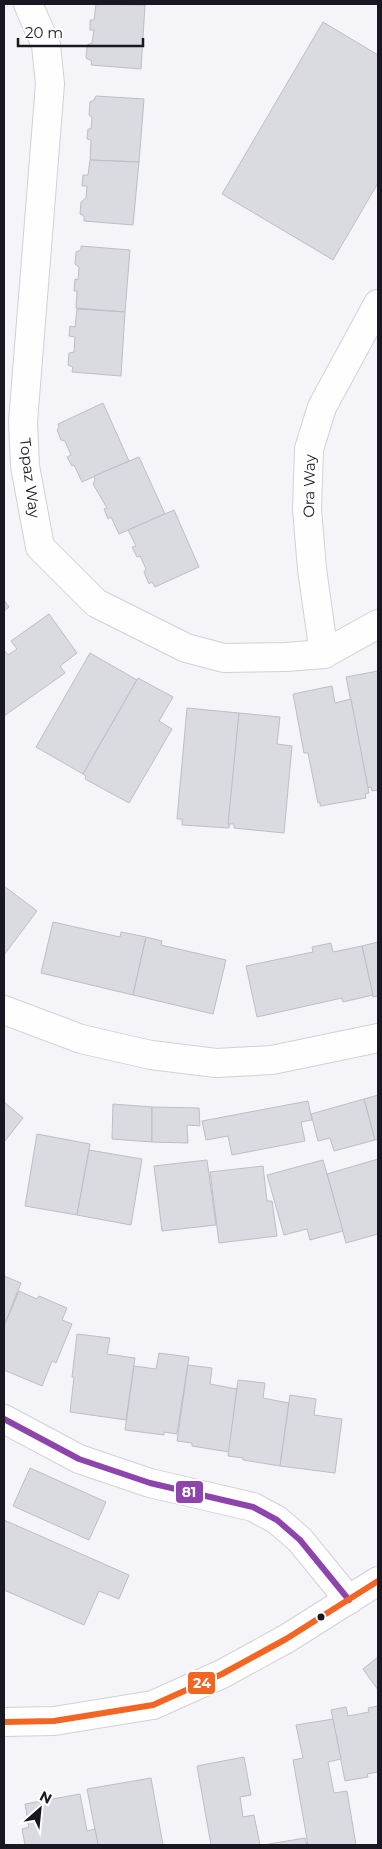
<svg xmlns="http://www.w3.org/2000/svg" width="382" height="1849" viewBox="0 0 382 1849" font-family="Montserrat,sans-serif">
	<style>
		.building { fill: #dadae1; stroke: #bebdc5 }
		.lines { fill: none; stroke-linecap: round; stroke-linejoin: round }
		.minor-casing { stroke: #d1d0d7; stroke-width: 30 }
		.major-casing { stroke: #d1d0d7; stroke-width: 30 }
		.minor { stroke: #fefefe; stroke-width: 28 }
		.major { stroke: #fefefe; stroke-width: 28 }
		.bus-1-casing { stroke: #fff; stroke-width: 10 }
		.bus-2-casing { stroke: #fff; stroke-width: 10 }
		.bus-1 { stroke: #8e44ad; stroke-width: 6 }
		.bus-2 { stroke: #f26522; stroke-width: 6 }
		.bus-dot { fill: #191822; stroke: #fff; stroke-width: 2 }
		.labels { text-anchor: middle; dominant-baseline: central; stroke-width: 4; stroke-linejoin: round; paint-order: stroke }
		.street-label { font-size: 15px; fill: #191822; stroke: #fff }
		.line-badge { stroke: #fff; stroke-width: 2 }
		.badge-label { font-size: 14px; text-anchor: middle; font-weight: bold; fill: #fff }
	</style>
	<rect width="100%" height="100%" fill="#f5f5f9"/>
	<g class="building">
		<path d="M96,4L145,5L141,69L91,65L92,61L86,58L87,45L92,43L94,30H90V20H94Z"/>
		<path d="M323,22L378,55V183L333,260L222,194Z"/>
		<path d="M96,96L144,99L139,162L90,160L91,140L87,139L88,129H91L92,117L89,115L90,102L94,100Z"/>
		<path d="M90,160L139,162L133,225L84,221V216L80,214L81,202L86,198L87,186H82L83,175H88Z"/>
		<path d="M81,246L130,250L125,312L76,308L77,291H74L75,279L78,280L79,267L75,264L76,252L81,250Z"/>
		<path d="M77,309L125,312L121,376L72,372L73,367L68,365L69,353L74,352L75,337L69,336L70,326L75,327Z"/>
		<path d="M103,403L129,461L82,482L74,465L72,466L67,457L71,455L65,441L61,440L57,430L59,427L58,424Z"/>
		<path d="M139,457L165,514L119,534L111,517L108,519L104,509L107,508L93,484L95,480L94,476Z"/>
		<path d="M174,510L199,567L155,587L152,582L149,584L144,572L146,569L140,556L137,557L132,547L136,546L128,530Z"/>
		<path d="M4,600L9,607L4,611Z"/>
		<path d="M49,614L77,653L60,666L65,673L4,716V650L8,655L17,649L11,641Z"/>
		<path d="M90,653L137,680L83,774L36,747Z"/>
		<path d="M378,671V790L372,791L371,787L368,788L346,677Z"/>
		<path d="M138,678L173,697L159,721L172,729L129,803L85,779L86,776L83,774Z"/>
		<path d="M332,686L335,703L351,699L369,793L365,794L366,798L320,806V802L318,803L308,753H304L293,694Z"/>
		<path d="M187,708L239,713L229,828L182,825V819H177Z"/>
		<path d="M239,713L280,717L277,744L292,746L284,833L234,828V824H228Z"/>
		<path d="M4,886L37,911L4,955Z"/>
		<path d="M53,922L120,937L121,932L146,937L133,995L41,973Z"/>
		<path d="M146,937L162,941L161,945L226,960L213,1014L133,995Z"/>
		<path d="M378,942V996L373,997L362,946Z"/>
		<path d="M331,943L333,952L362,946L373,995L343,1002L342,998L257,1017L246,966L313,952L312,947Z"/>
		<path d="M378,1095V1139L375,1140L364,1099Z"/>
		<path d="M364,1099L375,1140L334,1151L330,1138L318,1141L311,1114Z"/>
		<path d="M308,1101L312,1120L301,1122L305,1141L232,1155L228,1136L206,1140L202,1121Z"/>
		<path d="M4,1102L23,1118L4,1142Z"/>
		<path d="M113,1104L152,1107V1142L112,1139Z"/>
		<path d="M152,1107L199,1108L200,1126L187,1125L188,1143L152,1142Z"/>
		<path d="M37,1134L90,1144L77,1215L25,1206Z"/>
		<path d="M89,1150L142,1159L131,1225L77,1215Z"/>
		<path d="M378,1159V1234L346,1243L327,1174Z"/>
		<path d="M207,1160L216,1225L162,1231L154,1166Z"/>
		<path d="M323,1160L343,1231L310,1240L307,1229L284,1235L267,1175Z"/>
		<path d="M263,1166L267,1201H272L277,1236L219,1243L210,1172Z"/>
		<path d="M4,1276L21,1283L4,1326Z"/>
		<path d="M19,1291L37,1299L39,1296L67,1308L62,1320L72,1324L56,1363L52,1361L42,1386L4,1370V1326Z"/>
		<path d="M77,1334L110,1338L107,1354L135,1358L126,1420L70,1412L74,1377H72Z"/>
		<path d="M159,1353L189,1357L177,1434L164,1432V1435L125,1430L134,1366L156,1369Z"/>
		<path d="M188,1365L212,1368L210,1384L237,1389L229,1452L192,1446V1443L177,1441Z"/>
		<path d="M238,1380L265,1383L263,1398L289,1403L280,1466L243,1460V1458L228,1456Z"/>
		<path d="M290,1395L316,1399L314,1415L342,1419L335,1473L280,1466Z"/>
		<path d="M30,1468L106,1502L89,1540L13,1506Z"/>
		<path d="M4,1520L129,1575L119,1599L99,1591L84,1625L4,1590Z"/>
		<path d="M378,1657V1690L363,1669Z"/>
		<path d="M378,1706V1772L367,1774L368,1777L345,1781L331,1710L346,1707L348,1716L369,1712L368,1708Z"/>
		<path d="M333,1719L341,1759L328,1762L334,1793L347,1791L356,1845H308L293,1760L303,1758L296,1725Z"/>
		<path d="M244,1757L251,1795L240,1797L243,1817L254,1815L260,1845H211L197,1766Z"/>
		<path d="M151,1778L163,1845H98L87,1789Z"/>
		<path d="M80,1794L87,1831L95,1829L98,1845H25L22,1829L29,1827L25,1804Z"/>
		<path d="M305,1838L307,1845H263Z"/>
	</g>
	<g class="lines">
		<g class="minor-casing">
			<g id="minor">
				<path d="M28,4L46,45L50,84L23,422L25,466L40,547L96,603L186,648L224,658L286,657L324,654L378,624"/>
				<path d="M324,654L312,569L307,509L309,449L322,407L378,304"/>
				<path d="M4,1010L81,1039L151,1055L216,1063L272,1060L378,1038"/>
				<path d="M4,1419L79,1459L150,1483L253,1507L277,1520L300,1540L349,1600"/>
			</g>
		</g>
		<g class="major-casing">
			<path id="major" d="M4,1722L54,1721L153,1705L222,1674L286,1639L378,1581"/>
		</g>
		<use href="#minor" class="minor"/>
		<use href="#major" class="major"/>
		<g class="bus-1-casing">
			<path id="bus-1" d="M4,1419L79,1459L150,1483L253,1507L277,1520L300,1540L349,1600"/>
		</g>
		<g class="bus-2-casing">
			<path id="bus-2" d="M4,1722L54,1721L153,1705L222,1674L286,1639L378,1581"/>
		</g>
		<use href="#bus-1" class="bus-1"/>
		<use href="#bus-2" class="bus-2"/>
	</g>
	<circle class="bus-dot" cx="321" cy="1617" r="4.5"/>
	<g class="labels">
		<g class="street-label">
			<text transform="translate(30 478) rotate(83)">Topaz Way</text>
			<text transform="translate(309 486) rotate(-89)">Ora Way</text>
		</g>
	</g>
	<g class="line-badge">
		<rect x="175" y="1480" width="29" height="24" rx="5" fill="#8e44ad"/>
		<rect x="187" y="1671" width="29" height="24" rx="5" fill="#f26522"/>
	</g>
	<g class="badge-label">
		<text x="189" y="1497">81</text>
		<text x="202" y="1688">24</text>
	</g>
	<rect width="382" height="1849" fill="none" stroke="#191822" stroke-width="10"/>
	<g transform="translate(40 1809) rotate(27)" stroke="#ffffff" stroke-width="4" paint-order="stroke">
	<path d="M0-4L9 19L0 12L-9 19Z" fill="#191822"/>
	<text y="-8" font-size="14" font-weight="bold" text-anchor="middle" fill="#191822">N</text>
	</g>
	<path d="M18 38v8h125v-8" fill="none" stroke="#191822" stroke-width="2.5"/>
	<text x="25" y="38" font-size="15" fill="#191822" stroke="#ffffff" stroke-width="4" paint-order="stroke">20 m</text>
</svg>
